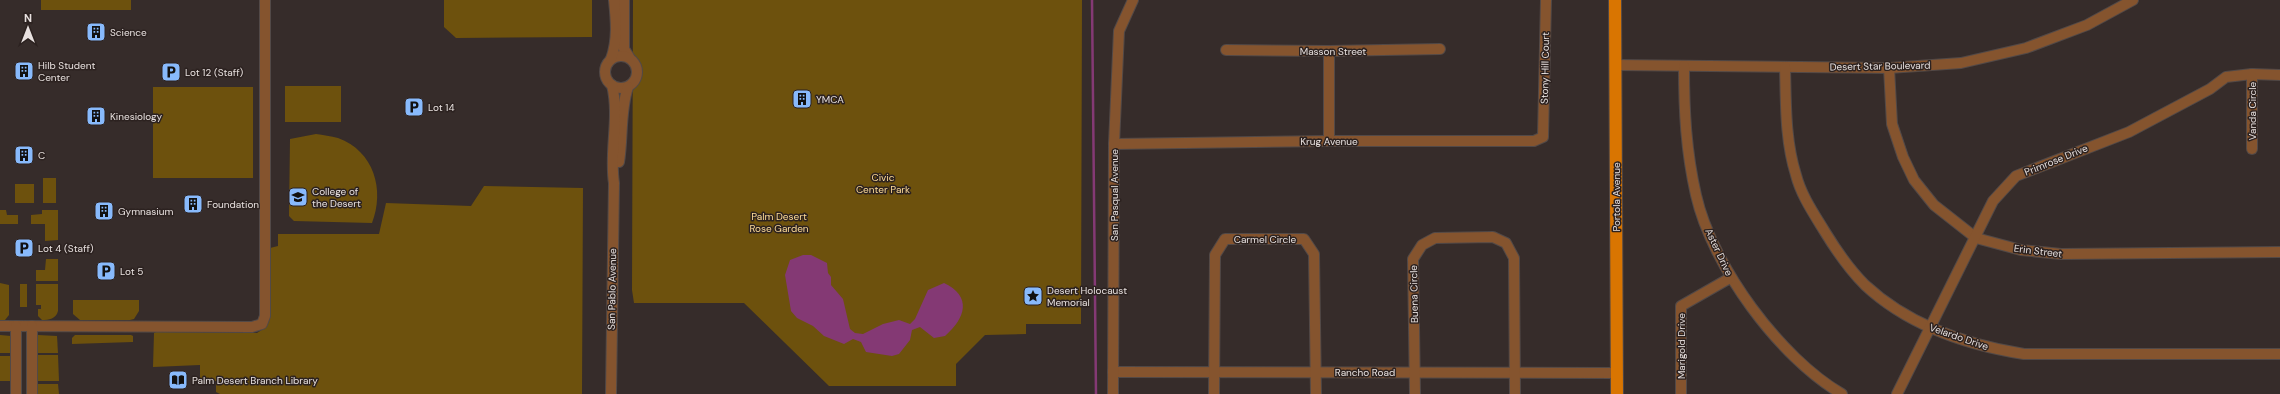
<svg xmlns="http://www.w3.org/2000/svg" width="2280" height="394" viewBox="0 0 2280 394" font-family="'DM Sans',sans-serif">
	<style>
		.green { fill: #6d510d }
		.water { fill: #843974 }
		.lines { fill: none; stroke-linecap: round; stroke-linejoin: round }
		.stream { stroke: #843974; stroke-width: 2.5 }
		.minor-casing { stroke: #524947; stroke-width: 12 }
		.major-casing { stroke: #524947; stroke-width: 14 }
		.minor { stroke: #85542e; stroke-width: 10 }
		.major { stroke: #d97501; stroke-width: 12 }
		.labels { text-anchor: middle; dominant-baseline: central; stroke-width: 3; stroke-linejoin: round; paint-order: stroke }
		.poi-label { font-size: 10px; fill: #e8e1df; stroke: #2c2220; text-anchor: start }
		.street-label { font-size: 10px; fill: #e8e1df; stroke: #2c2220 }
		.park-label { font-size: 10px; fill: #fedc98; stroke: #2c2220 }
	</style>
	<rect width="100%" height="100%" fill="#362c2a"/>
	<g class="green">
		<rect x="41" y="0" width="90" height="10"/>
		<path d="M444,0H592V37L456,38L444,27Z"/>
		<path d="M633,0H1082L1081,324H1026V334L985,335L956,364V386H829L744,303H634L632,290Z"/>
		<rect x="285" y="86" width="56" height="36"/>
		<rect x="153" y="87" width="100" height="91"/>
		<path d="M316,134C323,135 331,136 338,138C374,151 385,190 372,223L294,221L289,216L290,139Z"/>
		<rect x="43" y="178" width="13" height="25"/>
		<rect x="15" y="184" width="19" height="19"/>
		<path d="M484,186L583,188L582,394H220L216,392V381H200V365L153,367L154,333L156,332L257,333L266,327L270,318V248L278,246V234H379L386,203L471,206Z"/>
		<path d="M0,210H6L7,215H18V224H0Z"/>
		<path d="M42,210H58V240L45,241V224H31V215L42,214Z"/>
		<path d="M46,259H58V281H36V270H45Z"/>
		<path d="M0,283L9,285V315L5,320H0Z"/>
		<rect x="20" y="284" width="7" height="23"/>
		<path d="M36,284H58V311C56,319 49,320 42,320L38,316V309H41V305H36Z"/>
		<path d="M73,300H139V311L134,319L130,320H80L73,314Z"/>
		<path d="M0,335L11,336L12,353H0Z"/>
		<path d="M38,335L57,336L58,353H36Z"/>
		<path d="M75,335H131L133,336V342L72,344V338Z"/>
		<path d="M35,355H58L59,381H35Z"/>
		<rect x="0" y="356" width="12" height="25"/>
		<path d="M36,384H58L59,394H36Z"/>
	</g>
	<path class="water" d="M803,255H811L827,263L828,273L831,277V285L843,299L850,329L855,333L863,334L883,324L899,320L910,324L915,319L928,290L944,283C972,296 966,318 945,336L934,338L920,327L912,330L910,340L899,354L892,356L866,352L861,342L853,339L844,344L824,336L813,326L797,318L791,311L785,275L790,260Z"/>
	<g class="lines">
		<path class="stream" d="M1092,0L1096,394"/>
		<g class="minor-casing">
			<g id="minor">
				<path d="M624,0V49L629,57"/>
				<path d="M1226,50L1329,51L1440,49"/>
				<path d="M1329,51V141"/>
				<circle cx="621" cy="72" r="16"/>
				<path d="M611,59C618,40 616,20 614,0"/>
				<path d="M1615,65L1889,68L1961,63L2026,48L2087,25L2133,0"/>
				<path d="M1684,66C1684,111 1686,151 1696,195C1712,266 1780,358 1842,394"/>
				<path d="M1785,67C1786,103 1785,140 1796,175C1801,195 1814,214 1825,232C1836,250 1850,270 1865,285C1909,326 1967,345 2024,354H2280"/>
				<path d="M1889,68L1892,124L1903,157L1914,180L1934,205L1976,238L2021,250L2061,254L2280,252"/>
				<path d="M2252,74V149"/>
				<path d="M1114,144L1329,141H1534L1543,137L1546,0"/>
				<path d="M619,162C623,138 620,110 628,87"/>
				<path d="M0,326L252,327L262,324L265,316V0"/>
				<path d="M1113,372L1617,373"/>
				<path d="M16,394V326"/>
				<path d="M32,394V326"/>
				<path d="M611,394L614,183C609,151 620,118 612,85"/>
				<path d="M1113,394L1114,144L1119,31L1133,0"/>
				<path d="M1214,394L1215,255L1225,239H1304L1314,254L1316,394"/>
				<path d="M1415,394L1413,259L1422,245L1435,238L1493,237L1506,243L1514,258L1515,394"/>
				<path d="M1681,394V306L1730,278"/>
				<path d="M1897,394L1993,201L2016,176L2129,132L2210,89L2226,77L2252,74L2280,75"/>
			</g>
		</g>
		<g class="major-casing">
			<path id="major" d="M1615,0L1617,394"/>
		</g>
		<use href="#minor" class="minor"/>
		<use href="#major" class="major"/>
	</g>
	<defs>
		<g id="building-square" transform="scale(1)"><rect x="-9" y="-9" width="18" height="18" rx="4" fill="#88bafc" stroke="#2c2220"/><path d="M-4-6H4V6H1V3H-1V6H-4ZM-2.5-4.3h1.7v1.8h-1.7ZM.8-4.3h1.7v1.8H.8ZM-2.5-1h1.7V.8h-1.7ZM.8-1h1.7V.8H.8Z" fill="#111"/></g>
		<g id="parking-square" transform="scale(1)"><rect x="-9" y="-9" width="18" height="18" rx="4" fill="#88bafc" stroke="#2c2220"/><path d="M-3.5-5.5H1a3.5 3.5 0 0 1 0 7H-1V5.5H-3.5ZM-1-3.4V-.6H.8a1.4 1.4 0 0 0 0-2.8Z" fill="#111"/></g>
		<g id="university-square" transform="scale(1)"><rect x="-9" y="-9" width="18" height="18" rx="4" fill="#88bafc" stroke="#2c2220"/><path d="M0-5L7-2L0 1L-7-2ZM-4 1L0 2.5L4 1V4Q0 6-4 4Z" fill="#111"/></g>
		<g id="sight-square" transform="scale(1)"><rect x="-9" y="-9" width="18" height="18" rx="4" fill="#88bafc" stroke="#2c2220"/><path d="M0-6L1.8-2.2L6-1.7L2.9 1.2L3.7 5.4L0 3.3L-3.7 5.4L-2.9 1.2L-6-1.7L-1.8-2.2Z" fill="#111"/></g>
		<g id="library-square" transform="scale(1)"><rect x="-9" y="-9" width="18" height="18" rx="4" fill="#88bafc" stroke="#2c2220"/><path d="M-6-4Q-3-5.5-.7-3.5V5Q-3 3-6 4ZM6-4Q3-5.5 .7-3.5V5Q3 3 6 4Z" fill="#111"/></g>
	</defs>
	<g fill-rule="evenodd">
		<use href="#building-square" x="96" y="32"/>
		<use href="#building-square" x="24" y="71"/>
		<use href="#parking-square" x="171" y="72"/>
		<use href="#building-square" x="802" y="99"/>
		<use href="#parking-square" x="414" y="107"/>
		<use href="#building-square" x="96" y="116"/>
		<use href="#building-square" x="24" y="155"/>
		<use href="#university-square" x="298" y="197"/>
		<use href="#building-square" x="193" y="204"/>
		<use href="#building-square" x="104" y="211"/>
		<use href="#parking-square" x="24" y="248"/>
		<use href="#parking-square" x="106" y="271"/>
		<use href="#sight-square" x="1033" y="296"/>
		<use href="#library-square" x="178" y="380"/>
	</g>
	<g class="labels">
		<g class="poi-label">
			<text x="110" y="32">Science</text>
			<text x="38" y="65">Hilb Student<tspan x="38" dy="12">Center</tspan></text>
			<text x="185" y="72">Lot 12 (Staff)</text>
			<text x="816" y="99">YMCA</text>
			<text x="428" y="107">Lot 14</text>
			<text x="110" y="116">Kinesiology</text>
			<text x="38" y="155">C</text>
			<text x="312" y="191">College of<tspan x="312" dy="12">the Desert</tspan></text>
			<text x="207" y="204">Foundation</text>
			<text x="118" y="211">Gymnasium</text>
			<text x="38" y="248">Lot 4 (Staff)</text>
			<text x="120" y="271">Lot 5</text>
			<text x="1047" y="290">Desert Holocaust<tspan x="1047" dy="12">Memorial</tspan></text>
			<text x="192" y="380">Palm Desert Branch Library</text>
		</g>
		<g class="street-label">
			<text x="1333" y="51">Masson Street</text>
			<text transform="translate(1880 66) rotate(-1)">Desert Star Boulevard</text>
			<text transform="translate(1545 68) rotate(-89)">Stony Hill Court</text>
			<text transform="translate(2252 111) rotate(-90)">Vanda Circle</text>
			<text x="1329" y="141">Krug Avenue</text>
			<text transform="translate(2056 160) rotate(-22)">Primrose Drive</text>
			<text transform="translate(1114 195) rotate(-90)">San Pasqual Avenue</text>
			<text transform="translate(1616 197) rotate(-90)">Portola Avenue</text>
			<text x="1265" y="239">Carmel Circle</text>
			<text transform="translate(2038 251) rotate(7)">Erin Street</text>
			<text transform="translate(1719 252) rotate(65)">Aster Drive</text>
			<text transform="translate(612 289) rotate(-89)">San Pablo Avenue</text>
			<text transform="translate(1414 294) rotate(-91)">Buena Circle</text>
			<text transform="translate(1959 337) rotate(19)">Velardo Drive</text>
			<text transform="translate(1681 346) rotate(-90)">Marigold Drive</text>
			<text x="1365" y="372">Rancho Road</text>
		</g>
		<g class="park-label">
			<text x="883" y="177">Civic<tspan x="883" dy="12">Center Park</tspan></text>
			<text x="779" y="216">Palm Desert<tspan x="779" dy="12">Rose Garden</tspan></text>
		</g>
	</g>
	<g transform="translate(28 28)" stroke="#2c2220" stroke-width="3" paint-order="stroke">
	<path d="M0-3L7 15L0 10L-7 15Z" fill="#e8e1df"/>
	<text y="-6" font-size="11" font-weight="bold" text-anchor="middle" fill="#e8e1df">N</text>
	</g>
</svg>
